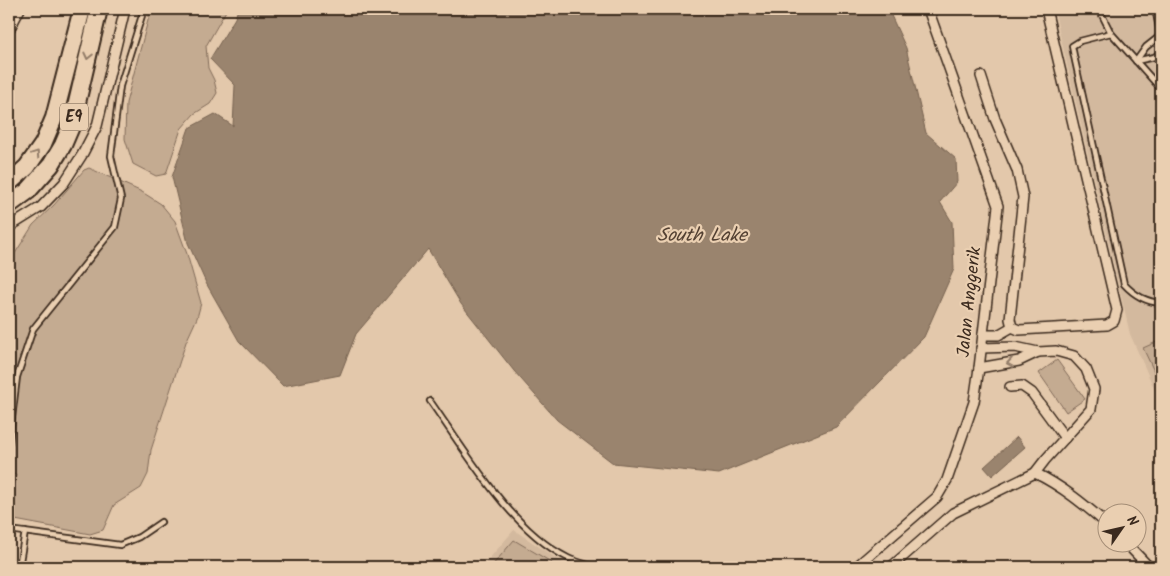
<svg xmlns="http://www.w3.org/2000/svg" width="1170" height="576" viewBox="0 0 1170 576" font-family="Kalam,sans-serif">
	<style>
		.built { fill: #d3b99e }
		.green { fill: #c4ab91; stroke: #806a58 }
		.water { fill: #9a846e; stroke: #74604e }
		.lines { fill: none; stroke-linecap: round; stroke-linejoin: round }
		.lane-casing { stroke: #3b2a1e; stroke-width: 8 }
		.street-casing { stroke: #3b2a1e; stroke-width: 12 }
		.highway-casing { stroke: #3b2a1e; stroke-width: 20 }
		.lane { stroke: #eacfb1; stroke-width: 4.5 }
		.street { stroke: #eacfb1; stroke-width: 9 }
		.highway { stroke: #eacfb1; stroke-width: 16 }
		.oneway { stroke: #927c68 }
		.labels { text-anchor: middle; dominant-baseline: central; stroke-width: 4.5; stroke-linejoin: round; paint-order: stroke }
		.shield { fill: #eacfb1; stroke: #705c4a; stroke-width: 1 }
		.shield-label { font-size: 16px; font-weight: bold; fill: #3b2a1e }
		.street-label { font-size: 18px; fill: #3b2a1e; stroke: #eacfb1 }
		.water-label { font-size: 19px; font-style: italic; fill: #534032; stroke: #eacfb1 }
	</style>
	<rect width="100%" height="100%" fill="#e3c8ab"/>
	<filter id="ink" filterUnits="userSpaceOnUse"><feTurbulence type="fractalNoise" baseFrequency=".02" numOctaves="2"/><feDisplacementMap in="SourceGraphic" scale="10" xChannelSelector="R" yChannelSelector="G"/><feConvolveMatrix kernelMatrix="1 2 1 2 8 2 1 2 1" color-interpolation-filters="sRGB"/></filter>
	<g filter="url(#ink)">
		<g class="built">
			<path d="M1054,9H1155L1161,19V404L1130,334Z"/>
			<path d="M514,530L569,567H482Z"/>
		</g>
		<g class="green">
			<path d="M151,9H227L206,46L208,68L214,80L217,93L210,104L194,114L181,129L166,174L156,176L133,164L125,139L126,103Z"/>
			<path d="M89,168L142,192L161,204L175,221L187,254L201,303L197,318L186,342L151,450L148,474L141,488L114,505L103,530L90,534L15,520L9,517V502L16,475L9,472V263L33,225L54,205L84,170Z"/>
			<path d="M1161,340V386L1143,348Z"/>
			<path d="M1057,360L1085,399L1066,412L1039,373Z"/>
			<path d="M514,540L551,562L555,567H491Z"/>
		</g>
		<g class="water">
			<path d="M238,9H888L906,48L926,133L956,159L957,182L940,202L952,222L954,269L924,337L836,427L719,474L613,463L557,420L514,371L461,304L428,249L356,334L340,375L283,386L239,341L206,283L188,243L172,177L189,128L215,114L233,126L235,85L210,59L235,18Z"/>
			<path d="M1017,437L1025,447L992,476L984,467Z"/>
		</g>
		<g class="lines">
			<g class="lane-casing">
				<g id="lane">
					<path d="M1099,9L1111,33L1161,89"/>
					<path d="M1155,9L1161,37"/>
					<path d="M1062,10L1066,9"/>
					<path d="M1111,33L1080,41L1072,46L1074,56L1124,284C1134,295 1146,302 1161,303"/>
					<path d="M1136,61L1146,47L1160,36"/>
					<path d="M1136,61L1154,57L1161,53"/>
					<path d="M430,401C466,452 511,530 568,558C576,562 586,564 594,567"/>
					<path d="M9,442L17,377L33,329L115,227L121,199L111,156L120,86L144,9"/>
					<path d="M9,530L120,545L139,537L161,522"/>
					<path d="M19,567L25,532"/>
				</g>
			</g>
			<g class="street-casing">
				<g id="street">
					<path d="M9,30L20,9"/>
					<path d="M981,76L995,119L1017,170L1023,197L1010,319L1012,327L1019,330L1107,325L1114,321L1117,310L1046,9"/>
					<path d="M9,227L41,207L64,183L82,155L97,126L125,9"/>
					<path d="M983,335H998L1012,327"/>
					<path d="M981,348L1015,347L1038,352L1056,351L1074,356L1086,369L1094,389L1091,409L1045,460L1035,473C1062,486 1085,505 1108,525"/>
					<path d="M979,368L1019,361L1038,352"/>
					<path d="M1010,387L1022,386L1032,393L1065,438"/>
					<path d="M1127,544L1149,567"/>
					<path d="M856,567L937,497L947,480L974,402L979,368L998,206L928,9"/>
					<path d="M891,567L953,513L1035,473"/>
				</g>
			</g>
			<g class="highway-casing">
				<g id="highway">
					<path d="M9,183L27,167L43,144L54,118L82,9"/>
					<path d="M9,205L28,191L51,165L63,145L72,124L99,9"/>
				</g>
			</g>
			<use href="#lane" class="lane"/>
			<use href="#street" class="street"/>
			<use href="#highway" class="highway"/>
		</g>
		<defs><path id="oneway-chevron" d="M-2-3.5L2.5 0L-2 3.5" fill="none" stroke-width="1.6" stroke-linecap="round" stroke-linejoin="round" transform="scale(1.25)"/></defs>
		<g class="oneway">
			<use href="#oneway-chevron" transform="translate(88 56) rotate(103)"/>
			<use href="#oneway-chevron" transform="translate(36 154) rotate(-56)"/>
			<use href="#oneway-chevron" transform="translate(1010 363) rotate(171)"/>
		</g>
	</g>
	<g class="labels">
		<rect class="shield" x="60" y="103.5" width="28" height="27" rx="4"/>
		<g class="shield-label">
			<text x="74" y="117">E9</text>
		</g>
		<g class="street-label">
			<text transform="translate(970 302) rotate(-84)">Jalan Anggerik</text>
		</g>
		<g class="water-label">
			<text x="702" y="236">South Lake</text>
		</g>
	</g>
	<rect width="1170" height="576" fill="none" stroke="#eacfb1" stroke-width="30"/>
	<rect x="15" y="15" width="1140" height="546" fill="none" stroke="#3b2a1e" stroke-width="2" filter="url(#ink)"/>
	<g transform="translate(1122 528) rotate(56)"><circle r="24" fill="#eacfb1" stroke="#a48d76"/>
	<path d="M0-4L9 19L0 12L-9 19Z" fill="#3b2a1e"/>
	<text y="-8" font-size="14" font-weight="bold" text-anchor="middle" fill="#3b2a1e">N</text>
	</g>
</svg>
